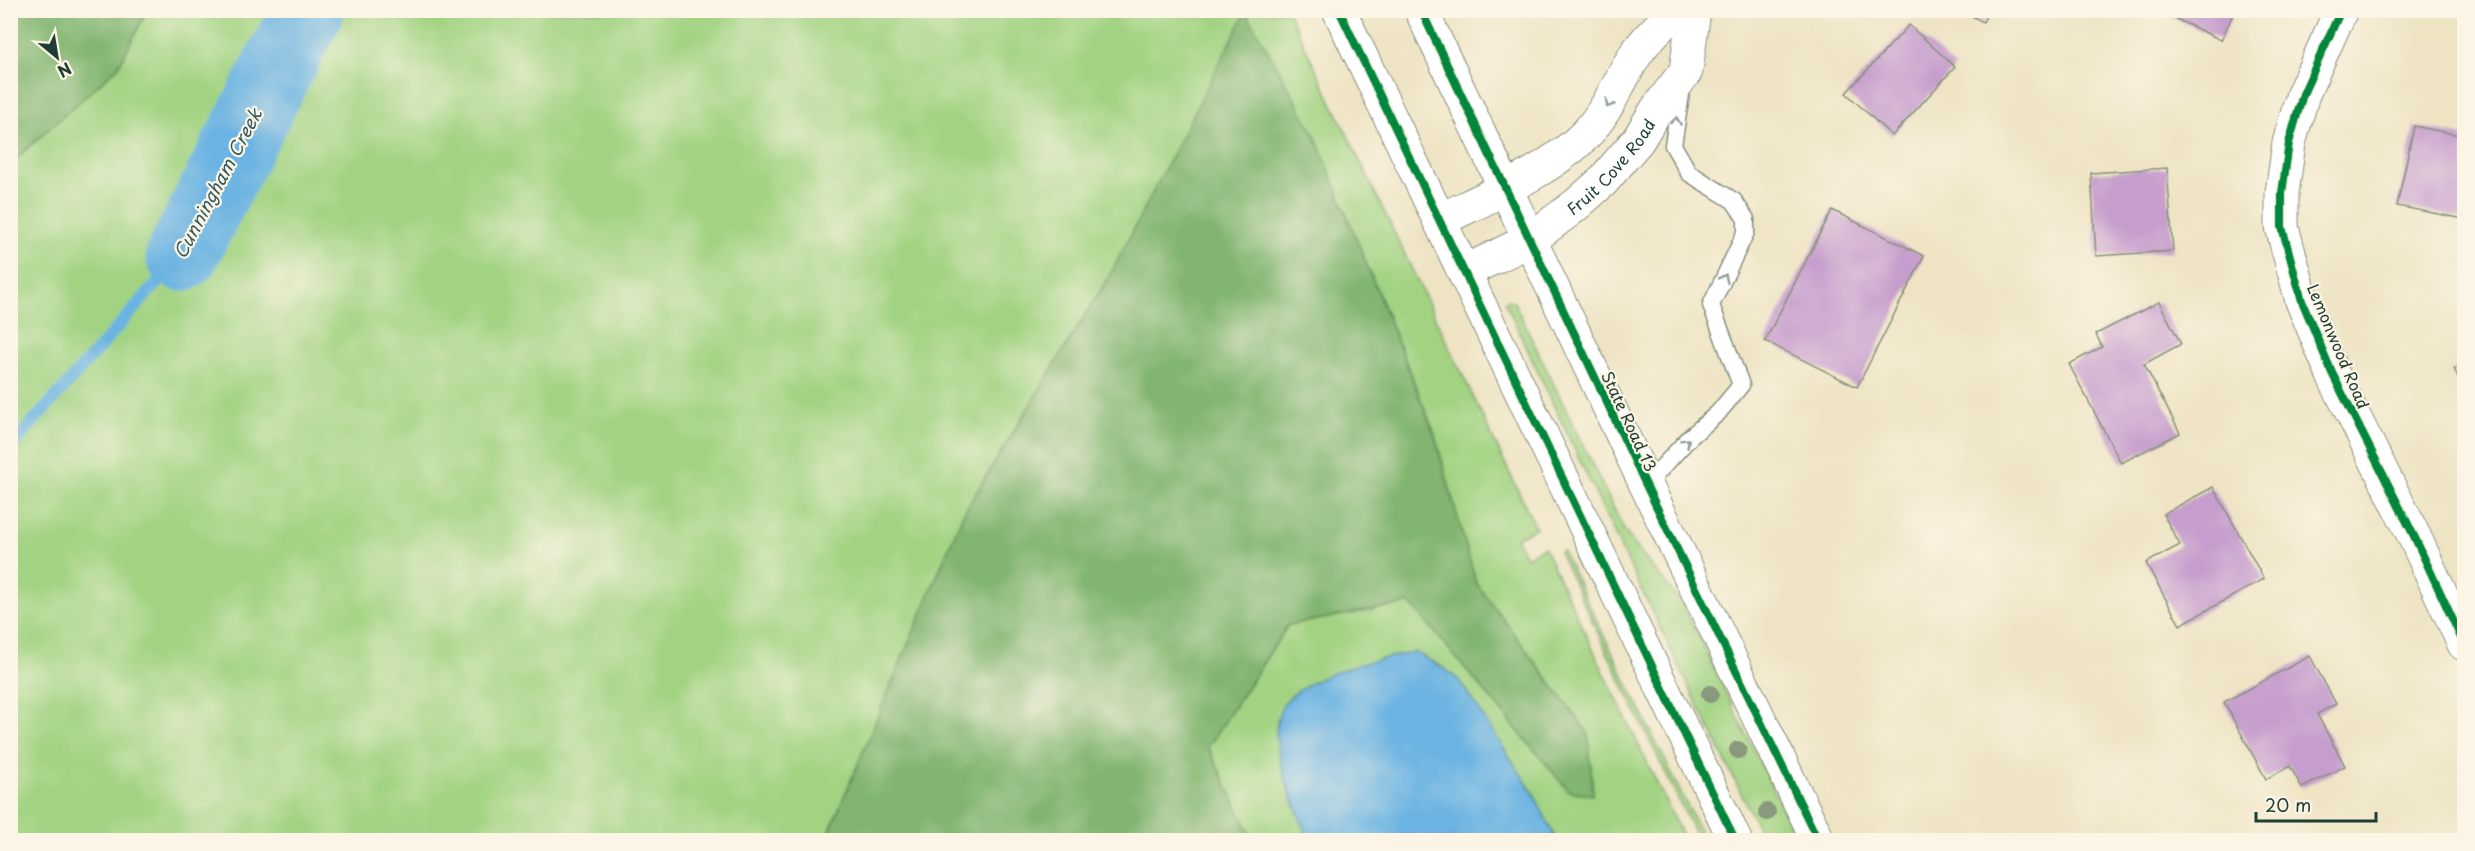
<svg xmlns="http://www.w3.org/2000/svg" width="2475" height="851" viewBox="0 0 2475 851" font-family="'Playpen Sans',sans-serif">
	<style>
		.green { fill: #a2d382; stroke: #60885b; stroke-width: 1.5 }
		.forest { fill: #81b570; stroke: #507952; stroke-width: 1.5 }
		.water { fill: #6ab3e2; stroke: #44788b; stroke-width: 1.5 }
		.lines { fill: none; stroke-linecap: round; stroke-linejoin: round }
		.stream { stroke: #6ab3e2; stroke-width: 12 }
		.river { stroke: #6ab3e2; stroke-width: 72 }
		.building { fill: #c69ecd }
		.service-casing { stroke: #86907c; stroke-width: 19 }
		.minor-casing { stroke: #86907c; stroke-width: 35 }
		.tertiary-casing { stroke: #86907c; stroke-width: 35 }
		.primary-casing { stroke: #86907c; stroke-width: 35 }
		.service { stroke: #fff; stroke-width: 16 }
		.minor { stroke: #fff; stroke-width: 33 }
		.tertiary { stroke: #fff; stroke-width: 33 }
		.primary { stroke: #fff; stroke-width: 33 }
		.cycleway-casing { stroke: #fcf5e5; stroke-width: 11 }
		.cycleway { stroke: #00873e; stroke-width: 8 }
		.tree { fill: #8a997e }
		.oneway { stroke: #8f9e9a }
		.labels { text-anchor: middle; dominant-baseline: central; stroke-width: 4.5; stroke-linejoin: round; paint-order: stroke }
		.street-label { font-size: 16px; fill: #1f3d34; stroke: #fcf5e5 }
		.water-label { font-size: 18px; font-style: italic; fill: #325a60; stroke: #fcf5e5 }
	</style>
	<rect width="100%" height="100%" fill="#fcf5e5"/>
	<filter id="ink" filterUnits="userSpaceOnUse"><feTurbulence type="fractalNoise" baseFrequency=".0167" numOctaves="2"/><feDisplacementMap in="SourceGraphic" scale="12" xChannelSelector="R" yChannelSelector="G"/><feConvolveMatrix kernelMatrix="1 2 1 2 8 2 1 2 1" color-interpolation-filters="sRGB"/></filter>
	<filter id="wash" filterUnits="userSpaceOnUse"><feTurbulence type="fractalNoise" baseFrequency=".008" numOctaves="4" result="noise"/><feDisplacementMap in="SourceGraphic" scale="24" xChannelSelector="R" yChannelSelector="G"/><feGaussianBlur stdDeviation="1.35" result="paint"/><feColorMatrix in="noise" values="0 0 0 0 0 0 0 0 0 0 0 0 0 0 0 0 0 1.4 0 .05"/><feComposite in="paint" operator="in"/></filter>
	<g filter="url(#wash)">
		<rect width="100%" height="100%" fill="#eee4c4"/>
		<g class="green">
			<path d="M147,11H1288L1536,528L1516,538L1526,557L1544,547L1684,840H1556L1534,794L1289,791L1309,840H1253L1208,747L1288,625L1410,603L1569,791L1593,794L1588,733L1476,583L1434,432L1314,133L1111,273L963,514L826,840H11L10,163L118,67Z"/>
			<path d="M1508,300L1514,302L1623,528C1641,557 1666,581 1685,609L1798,840H1764L1623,552L1505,302Z"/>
			<path d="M1562,550L1704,840H1698L1559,552Z"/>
		</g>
		<g class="forest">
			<path d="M11,10L147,11L118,67L11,163Z"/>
			<path d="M1246,12L1314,133L1434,433L1476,583L1588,733L1593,795L1569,791L1410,603L1288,625L1208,747L1253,840H826L963,514L1111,273Z"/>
		</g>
		<path class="water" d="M1415,652L1443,668L1459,680L1534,794L1556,840H1309C1297,810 1282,778 1277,744C1275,732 1277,709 1287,700C1318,671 1374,660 1415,652Z"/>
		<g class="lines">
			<path class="stream" d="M10,448L182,255"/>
			<path class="river" d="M182,255L308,10"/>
		</g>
		<g id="blocks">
			<g class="building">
				<path d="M1961,10H1989L1983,22Z"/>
				<path d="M2157,10H2235L2221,40Z"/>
				<path d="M1909,25L1955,67L1892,136L1846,93Z"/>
				<path d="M2414,126L2464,136V219L2397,206Z"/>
				<path d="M2167,168L2173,251L2096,256L2091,173Z"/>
				<path d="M1832,210L1924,256L1857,387L1765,341Z"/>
				<path d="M2159,302L2181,344L2144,364L2180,433L2121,463L2069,364L2102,347L2096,334Z"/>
				<path d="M2464,363V388L2454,369Z"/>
				<path d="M2213,487L2264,579L2180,625L2146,563L2180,545L2163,514Z"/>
				<path d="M2310,656L2336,704L2317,714L2345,766L2302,788L2290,766L2266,779L2224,702Z"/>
			</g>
		</g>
	</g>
	<g filter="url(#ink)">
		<use href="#blocks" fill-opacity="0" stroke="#86907c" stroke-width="1.5"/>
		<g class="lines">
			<g class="service-casing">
				<path id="service" d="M1646,485L1690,437L1718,413L1741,385L1711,305L1746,232V219L1734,201L1689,173L1673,145L1682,88"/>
			</g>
			<g class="minor-casing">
				<path id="minor" d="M2341,10L2303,94L2289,143L2282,193V227L2302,301L2332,373L2414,536L2464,644"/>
			</g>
			<g class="tertiary-casing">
				<g id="tertiary">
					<path d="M1440,220C1485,198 1550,171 1585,135C1608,111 1618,82 1636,54C1646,38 1663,24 1676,10"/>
					<path id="s1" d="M1464,272L1530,240L1576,205L1602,182L1638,140L1657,109L1686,71L1694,10"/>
				</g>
			</g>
			<g class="primary-casing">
				<g id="primary">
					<path d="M1339,10L1735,840"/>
					<path d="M1421,10L1646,485L1818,840"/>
				</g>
			</g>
			<use href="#service" class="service"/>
			<use href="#minor" class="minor"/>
			<use href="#tertiary" class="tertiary"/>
			<use href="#primary" class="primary"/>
			<g class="cycleway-casing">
				<g id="cycleway">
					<path d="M1339,10L1735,840"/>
					<path d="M1421,10L1646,485L1818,840"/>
					<path d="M2341,10L2303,94L2289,143L2282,193V227L2302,301L2332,373L2414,536L2464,644"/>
				</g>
			</g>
			<use href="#cycleway" class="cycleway"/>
		</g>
		<g class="tree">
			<circle cx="1710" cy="694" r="9"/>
			<circle cx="1738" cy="750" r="9"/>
			<circle cx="1767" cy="812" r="9"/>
		</g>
		<defs><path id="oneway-chevron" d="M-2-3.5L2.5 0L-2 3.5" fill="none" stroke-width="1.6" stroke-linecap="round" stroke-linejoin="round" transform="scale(1.5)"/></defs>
		<g class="oneway">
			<use href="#oneway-chevron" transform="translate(1609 104) rotate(122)"/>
			<use href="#oneway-chevron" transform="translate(1676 121) rotate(-82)"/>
			<use href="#oneway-chevron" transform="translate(1724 278) rotate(-65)"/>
			<use href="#oneway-chevron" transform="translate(1686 442) rotate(-45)"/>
		</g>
	</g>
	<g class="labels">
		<g class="street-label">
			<text stroke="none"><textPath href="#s1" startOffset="183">Fruit Cove Road</textPath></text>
			<text transform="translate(2339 346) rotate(67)">Lemonwood Road</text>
			<text transform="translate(1630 421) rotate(65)">State Road 13</text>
		</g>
		<g class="water-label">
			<text transform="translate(217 183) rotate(-62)">Cunningham Creek</text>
		</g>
	</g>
	<rect width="2475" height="851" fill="none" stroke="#fcf5e5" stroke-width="36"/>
	<g transform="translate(57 57) rotate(150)" stroke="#fcf5e5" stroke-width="4.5" paint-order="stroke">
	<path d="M0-4.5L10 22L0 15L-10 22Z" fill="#1f3d34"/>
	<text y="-9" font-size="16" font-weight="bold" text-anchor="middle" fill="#1f3d34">N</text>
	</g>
	<path d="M2256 812v9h120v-9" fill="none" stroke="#1f3d34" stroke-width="3"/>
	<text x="2265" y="812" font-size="18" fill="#1f3d34" stroke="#fcf5e5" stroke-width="4.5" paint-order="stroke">20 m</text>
</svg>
